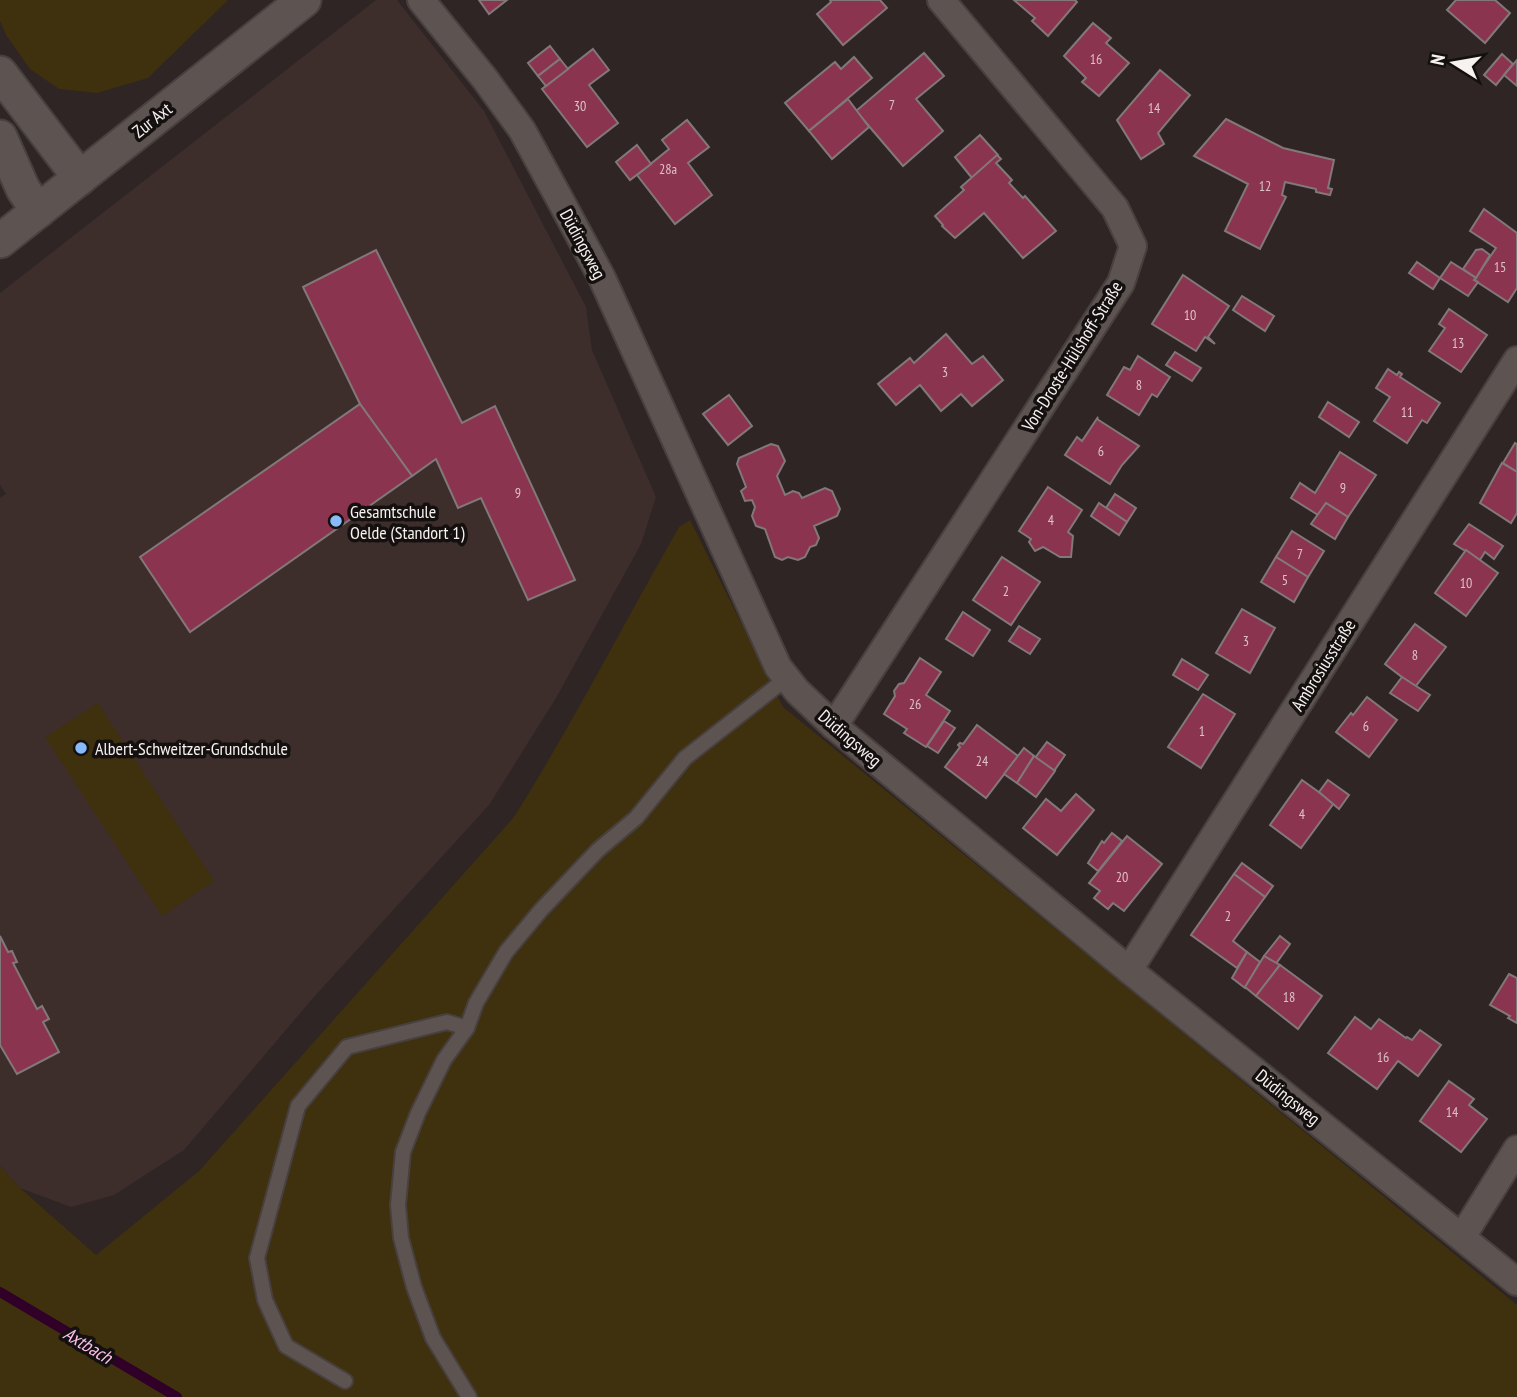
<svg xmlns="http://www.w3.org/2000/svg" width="1517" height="1397" viewBox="0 0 1517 1397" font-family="'PT Sans Narrow',sans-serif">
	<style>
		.built { fill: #3d2e2b }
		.green { fill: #3f300e }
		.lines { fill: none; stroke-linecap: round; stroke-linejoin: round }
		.stream { stroke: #300028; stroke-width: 10 }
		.building { fill: #8b3450; stroke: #82787a; stroke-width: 2 }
		.service-casing { stroke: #48403f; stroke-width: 18 }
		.minor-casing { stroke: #48403f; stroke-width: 30 }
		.tertiary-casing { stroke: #48403f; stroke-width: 37 }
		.service { stroke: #5d5351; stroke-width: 14 }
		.minor { stroke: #5d5351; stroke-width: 26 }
		.tertiary { stroke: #5d5351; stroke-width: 33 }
		.poi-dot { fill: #87bbfb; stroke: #13100f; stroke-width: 2.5 }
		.labels { text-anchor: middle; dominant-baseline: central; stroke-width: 7; stroke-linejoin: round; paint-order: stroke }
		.number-label { font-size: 14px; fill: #dcc2c7 }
		.street-label { font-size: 18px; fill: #f7f1ef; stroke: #13100f }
		.poi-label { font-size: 18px; fill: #f7f1ef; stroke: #13100f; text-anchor: start }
		.water-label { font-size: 19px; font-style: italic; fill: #fdbfec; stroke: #13100f }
	</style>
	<rect width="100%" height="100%" fill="#2e2524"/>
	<path class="built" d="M376,0H397L484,111L586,307L592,350L656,497L641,544L556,698L489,805L313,998L184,1150L114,1195L71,1207L20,1188L0,1166V498L6,494L0,485V293Z"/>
	<g class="green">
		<path d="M0,0H228L148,78L97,93L59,89L30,69L6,35L0,21Z"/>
		<path d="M690,520L783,707L1517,1305V1397H0V1166L20,1188L96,1255L199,1171L514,817C573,723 624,623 679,527Z"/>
		<path d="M98,703L214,881L162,916L45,737Z"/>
	</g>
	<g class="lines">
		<path class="stream" d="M0,1292L177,1397"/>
	</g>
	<g class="building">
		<path d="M479,0H507L489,14Z"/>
		<path d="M830,0H880L887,8L843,45L817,14L831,2Z"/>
		<path d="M1014,0H1075L1077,2L1048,36L1032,21L1035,18Z"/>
		<path d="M1456,0H1495L1510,13L1485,43L1447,10Z"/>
		<path d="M1093,23L1111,38L1106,43L1129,63L1099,96L1082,82L1086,78L1064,56Z"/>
		<path d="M550,46L560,59L538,76L528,63Z"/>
		<path d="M593,49L609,70L589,85L618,123L587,147L542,89Z"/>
		<path d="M924,53L944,76L916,99L943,131L903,166L856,111Z"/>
		<path d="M1502,54L1513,64L1496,85L1484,75Z"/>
		<path d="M854,57L872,78L809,131L785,103L835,62L841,69Z"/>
		<path d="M560,59L568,69L546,86L538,76Z"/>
		<path d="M1517,60V86L1504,75Z"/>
		<path d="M1160,70L1190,95L1158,133L1164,144L1141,159L1117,120Z"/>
		<path d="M848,99L869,127L832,159L809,131Z"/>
		<path d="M1226,119L1283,148L1334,160L1328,188L1332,189L1330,195L1316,192V189L1285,182L1282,195L1286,197L1260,249L1225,231L1248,184L1194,156Z"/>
		<path d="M687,120L709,147L688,163L712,195L675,224L637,175L669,149L662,140Z"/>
		<path d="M980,135L998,155L972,178L955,157Z"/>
		<path d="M637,145L651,164L630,180L616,162Z"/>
		<path d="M997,155L1001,159L996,163L1012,180L1009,183L1023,198L1025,196L1056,231L1023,258L984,213L955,238L942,226L943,225L935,216L964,190L961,187Z"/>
		<path d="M1484,209L1517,233V288L1508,302L1474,280L1496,248L1470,231Z"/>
		<path d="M1482,249L1490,255L1476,278L1463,269L1476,250Z"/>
		<path d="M376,250L462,423L495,406L575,580L528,600L481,498L458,508L436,459L412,476L360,404L303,287Z"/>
		<path d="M1417,262L1440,278L1433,289L1409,273Z"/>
		<path d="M1451,262L1476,278L1474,280L1478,282L1468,296L1440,278Z"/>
		<path d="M1183,275L1229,306L1208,337L1215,344L1205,337L1196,351L1152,324Z"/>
		<path d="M1242,296L1274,316L1265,331L1233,310Z"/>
		<path d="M1449,309L1487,335L1461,372L1429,351L1445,328L1439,324Z"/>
		<path d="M946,334L972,364L983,356L1003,380L972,406L961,394L941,411L920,385L896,405L878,384L910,358L914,363Z"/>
		<path d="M1175,352L1201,368L1192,381L1166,365Z"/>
		<path d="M1138,356L1170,377L1157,397L1152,394L1139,415L1107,395L1124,367L1130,370Z"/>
		<path d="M1388,369L1397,375L1399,372L1402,374L1400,377L1440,403L1427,423L1422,420L1407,443L1374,421L1390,397L1376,388Z"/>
		<path d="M729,395L752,426L728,445L703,414Z"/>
		<path d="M1328,402L1359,422L1349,437L1319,417Z"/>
		<path d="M360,404L412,476L190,632L140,557Z"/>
		<path d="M1098,417L1097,419L1139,446L1122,465L1110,484L1065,455L1077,437L1082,441Z"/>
		<path d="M1515,443L1517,444V472L1503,463Z"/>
		<path d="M771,444L778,446L785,461L777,476L785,495L793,491L799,493L802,498L825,488L832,491L840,509L837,516L814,526L819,538L816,545L810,547L805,557L798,560L788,557L782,560L775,557L765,529L756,526L752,516L755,507L752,500L745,501L741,491L746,487L737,464L739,458Z"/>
		<path d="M1340,452L1376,475L1348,517L1326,503L1318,515L1291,498L1300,483L1315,493Z"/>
		<path d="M1502,463L1517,472V513L1511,523L1480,503Z"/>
		<path d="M1048,487L1082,510L1068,532L1073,536L1071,557H1060L1043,547L1035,551L1029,542L1031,539L1019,531Z"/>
		<path d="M1115,494L1136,508L1127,522L1106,508Z"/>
		<path d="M1099,503L1127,522L1119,535L1091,516Z"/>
		<path d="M1326,503L1348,517L1335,539L1311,524Z"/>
		<path d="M1469,524L1503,546L1494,559L1485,552L1480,560L1454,544Z"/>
		<path d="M1292,531L1324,551L1308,577L1276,557Z"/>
		<path d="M1466,550L1498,573L1466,616L1435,593Z"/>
		<path d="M1002,557L1040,582L1011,625L973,600Z"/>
		<path d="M1276,557L1308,577L1294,602L1261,582Z"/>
		<path d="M1242,609L1275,628L1250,673L1216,653Z"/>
		<path d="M963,612L990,630L973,656L946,639Z"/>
		<path d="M1415,624L1446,647L1415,687L1385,664Z"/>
		<path d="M1019,626L1040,639L1030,654L1009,641Z"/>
		<path d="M920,658L941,672L926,695L950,711L926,747L904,733L907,729L884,714L895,696L894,691L899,684L904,683Z"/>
		<path d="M1182,659L1208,675L1198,690L1173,675Z"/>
		<path d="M1402,677L1430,695L1418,711L1390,693Z"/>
		<path d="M1203,694L1235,714L1201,768L1168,747Z"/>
		<path d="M1367,697L1397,720L1369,757L1336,732L1351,713L1353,715Z"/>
		<path d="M944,721L955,728L938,753L927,746Z"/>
		<path d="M977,725L1018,756L986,798L945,767L960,747L958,745L960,743L963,744Z"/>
		<path d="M1047,742L1065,755L1054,771L1035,758Z"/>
		<path d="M1024,748L1034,756L1017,783L1004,774Z"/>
		<path d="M1034,756L1055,771L1036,797L1017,783Z"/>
		<path d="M1302,780L1334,803L1301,848L1270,825Z"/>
		<path d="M1328,780L1349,795L1339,809L1319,792Z"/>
		<path d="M1076,794L1094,810L1057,855L1023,828L1046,799L1061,811Z"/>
		<path d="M1112,833L1122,841L1098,871L1088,863L1102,841L1104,843Z"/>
		<path d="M1127,836L1162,864L1124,911L1113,903L1108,909L1094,898L1100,891L1089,883Z"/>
		<path d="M1242,863L1273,886L1265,897L1234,874Z"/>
		<path d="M1234,874L1265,897L1233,941L1247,952L1237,968L1191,935Z"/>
		<path d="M0,936L8,952L12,951L17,962L13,963L37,1009L42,1006L49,1019L43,1022L59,1052L17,1074L0,1045Z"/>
		<path d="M1280,936L1290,944L1275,965L1264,956Z"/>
		<path d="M1247,952L1260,962L1245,988L1232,978Z"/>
		<path d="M1264,956L1280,965L1256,996L1245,987Z"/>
		<path d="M1280,965L1322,996L1298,1029L1256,996Z"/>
		<path d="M1509,974L1517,978V1023L1508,1018L1510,1016L1490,1005Z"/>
		<path d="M1355,1017L1371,1029L1379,1019L1406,1038L1407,1037L1412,1040L1420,1030L1441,1045L1418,1076L1398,1061L1377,1089L1328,1053Z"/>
		<path d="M1449,1081L1474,1099L1469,1105L1487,1119L1461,1152L1420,1121Z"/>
	</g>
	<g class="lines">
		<g class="service-casing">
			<g id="service">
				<path d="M345,1381L286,1346L265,1300L257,1258L298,1106L347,1047L447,1022L467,1028"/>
				<path d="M469,1397L433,1338L414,1287L401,1238L398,1205L403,1152L418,1113L444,1060L467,1028L476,1003L506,952L541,910L598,850L636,818L685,758L787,678"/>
			</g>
		</g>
		<g class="minor-casing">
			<g id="minor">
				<path d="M421,0L485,79L522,130L564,207L602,278L778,667L797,691L834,726L1129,970L1517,1282"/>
				<path d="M834,726L1121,283L1133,246L1115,208L941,0"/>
				<path d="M1129,970L1517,360"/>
				<path d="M1462,1237L1517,1149"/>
			</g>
		</g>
		<g class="tertiary-casing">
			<g id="tertiary">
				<path d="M0,73L80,178"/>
				<path d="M0,137L23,189L38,211"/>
				<path d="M0,241L304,0"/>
			</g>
		</g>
		<use href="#service" class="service"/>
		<use href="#minor" class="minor"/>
		<use href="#tertiary" class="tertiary"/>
	</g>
	<g class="poi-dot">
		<circle cx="336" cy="521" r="7"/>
		<circle cx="81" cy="748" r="7"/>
	</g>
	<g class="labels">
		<g class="number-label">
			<text x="1096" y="59">16</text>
			<text x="892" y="105">7</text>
			<text x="580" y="106">30</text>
			<text x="1154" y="108">14</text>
			<text x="668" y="169">28a</text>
			<text x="1265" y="186">12</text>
			<text x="1500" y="267">15</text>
			<text x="1190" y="315">10</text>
			<text x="1458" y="343">13</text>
			<text x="945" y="372">3</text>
			<text x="1139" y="385">8</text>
			<text x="1407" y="412">11</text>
			<text x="1101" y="451">6</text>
			<text x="1343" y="488">9</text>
			<text x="518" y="493">9</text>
			<text x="1051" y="520">4</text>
			<text x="1300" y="554">7</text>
			<text x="1285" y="580">5</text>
			<text x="1466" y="583">10</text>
			<text x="1006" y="591">2</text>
			<text x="1246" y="641">3</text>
			<text x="1415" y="655">8</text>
			<text x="915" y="704">26</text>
			<text x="1366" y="726">6</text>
			<text x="1202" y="731">1</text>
			<text x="982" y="761">24</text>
			<text x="1302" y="814">4</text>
			<text x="1122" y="877">20</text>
			<text x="1228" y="916">2</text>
			<text x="1289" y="997">18</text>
			<text x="1383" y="1057">16</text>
			<text x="1452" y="1112">14</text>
		</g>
		<g class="street-label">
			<text transform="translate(152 120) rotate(-38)">Zur Axt</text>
			<text transform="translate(583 244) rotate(62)">Düdingsweg</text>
			<text transform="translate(1072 356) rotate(-58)">Von-Droste-Hülshoff-Straße</text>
			<text transform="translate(1323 665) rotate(-58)">Ambrosiusstraße</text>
			<text transform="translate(850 738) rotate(41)">Düdingsweg</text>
			<text transform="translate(1288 1097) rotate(39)">Düdingsweg</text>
		</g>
		<g class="poi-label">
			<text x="350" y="511">Gesamtschule<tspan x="350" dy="21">Oelde (Standort 1)</tspan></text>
			<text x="95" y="748">Albert-Schweitzer-Grundschule</text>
		</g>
		<g class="water-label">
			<text transform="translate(88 1345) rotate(31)">Axtbach</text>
		</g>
	</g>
	<g transform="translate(1454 63) rotate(281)" stroke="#13100f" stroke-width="5" paint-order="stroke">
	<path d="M0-5L12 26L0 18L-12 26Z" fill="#f7f1ef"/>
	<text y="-10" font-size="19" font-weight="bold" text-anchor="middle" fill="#f7f1ef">N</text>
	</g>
</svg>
